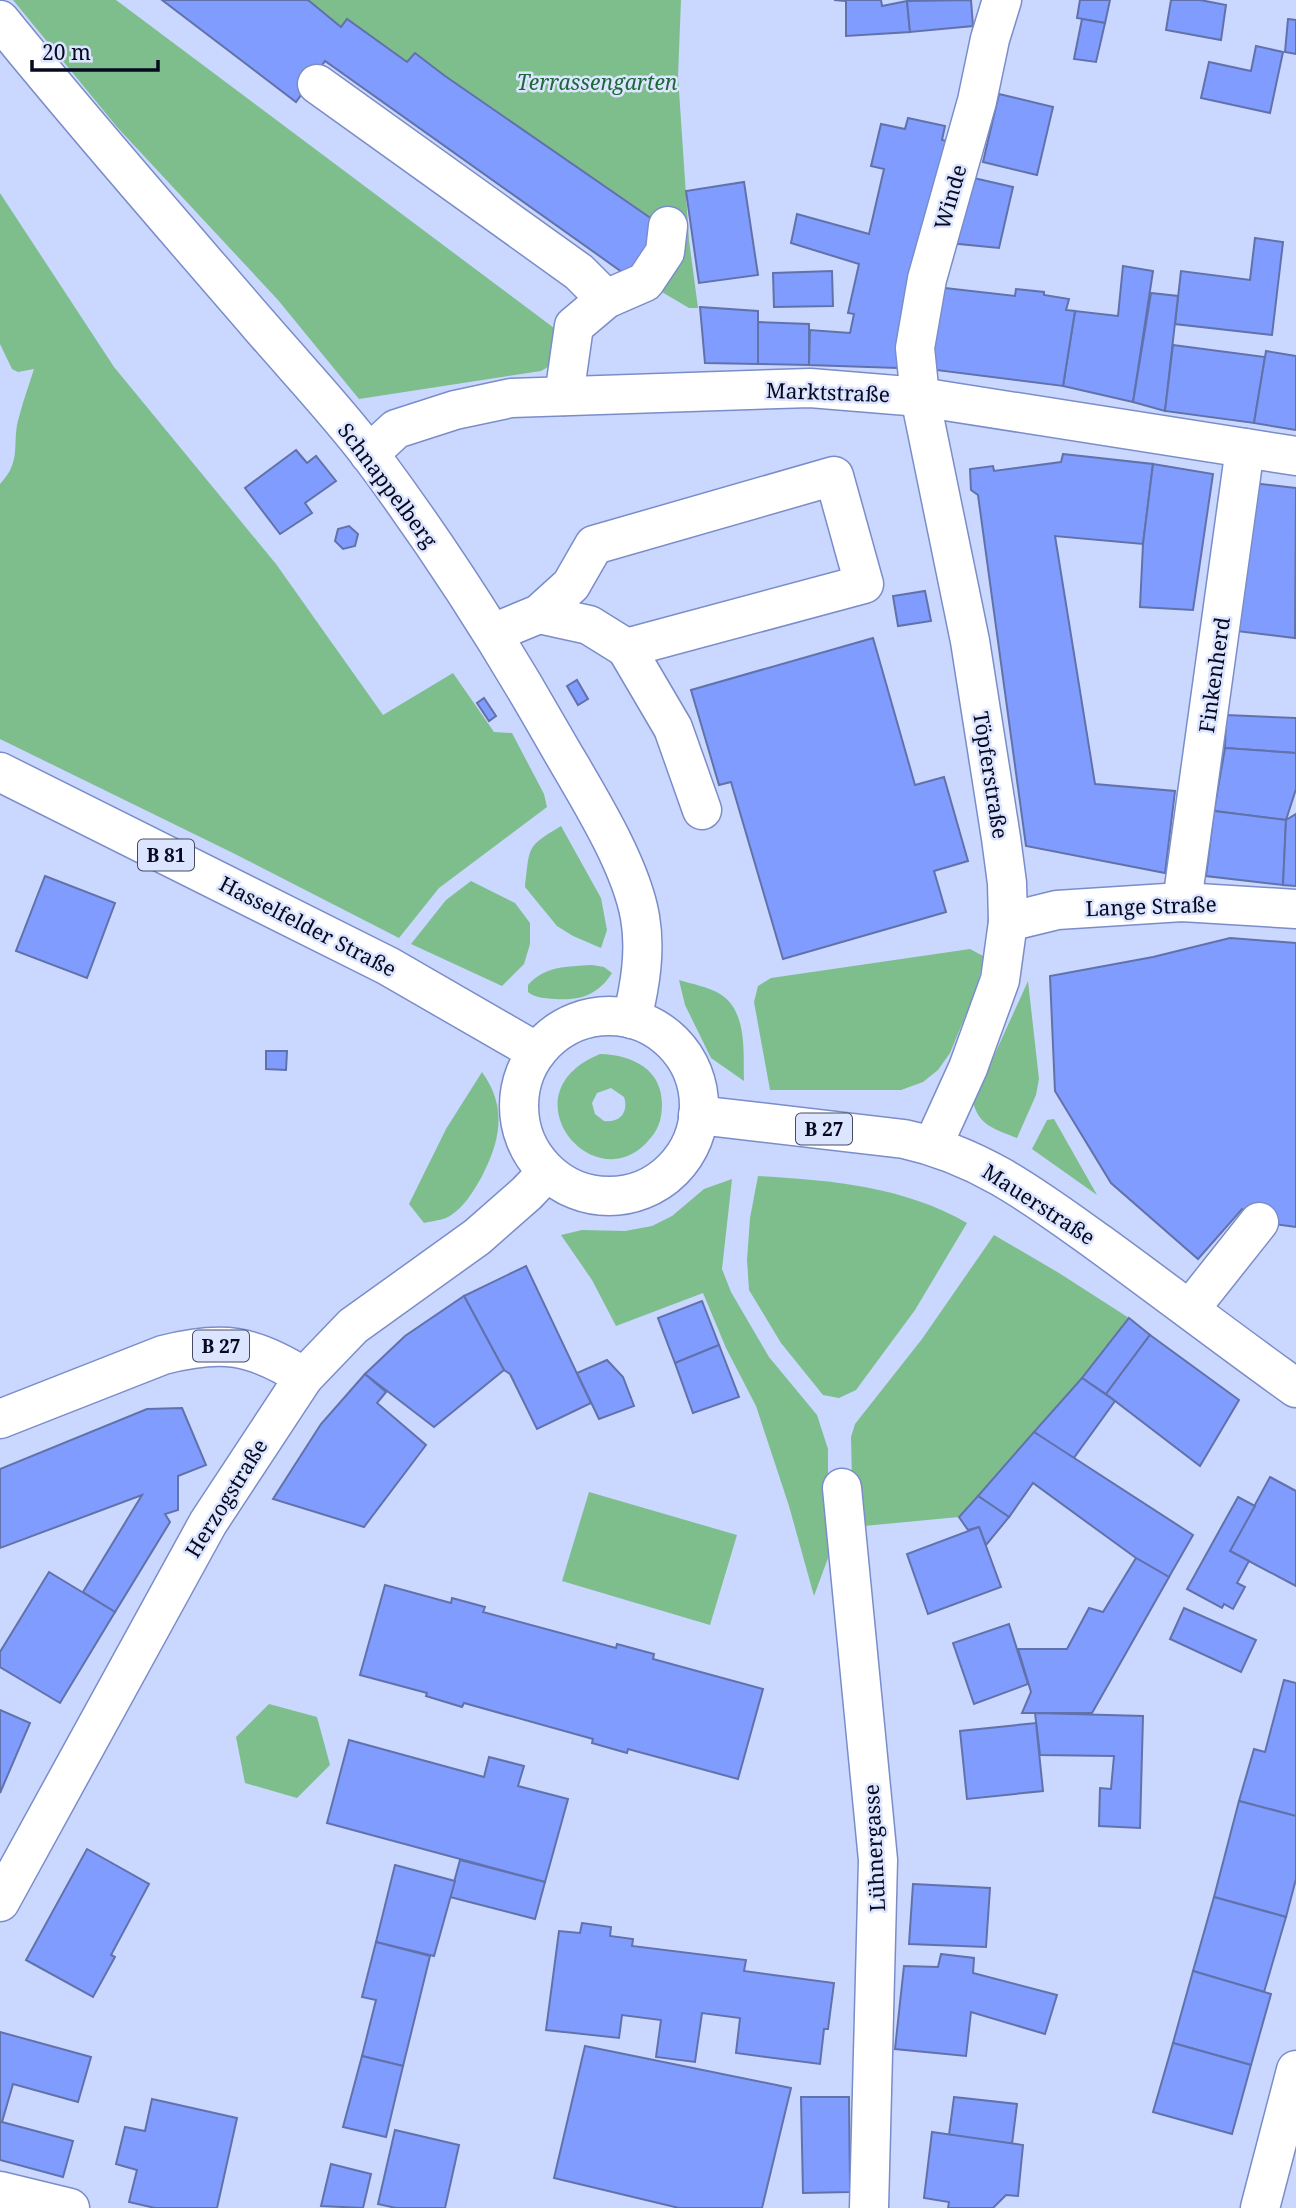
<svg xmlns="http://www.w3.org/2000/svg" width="1296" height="2208" viewBox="0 0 1296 2208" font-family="'Noto Serif',serif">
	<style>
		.green { fill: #7ebe8d; fill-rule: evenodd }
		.building { fill: #819cff; stroke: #6172ab; stroke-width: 2 }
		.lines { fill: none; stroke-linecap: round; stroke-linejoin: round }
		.minor-casing { stroke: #7b8dc9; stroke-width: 41 }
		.major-casing { stroke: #7b8dc9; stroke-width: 41 }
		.minor { stroke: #fff; stroke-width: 38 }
		.major { stroke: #fff; stroke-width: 38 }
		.labels { text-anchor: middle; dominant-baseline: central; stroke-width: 5; stroke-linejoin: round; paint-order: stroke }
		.shield { fill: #dce5ff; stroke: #464b62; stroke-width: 2 }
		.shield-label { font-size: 19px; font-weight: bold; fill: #06091f }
		.park-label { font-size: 21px; font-style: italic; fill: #1d6837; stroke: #dce5ff }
		.street-label { font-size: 21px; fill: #06091f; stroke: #dce5ff }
	</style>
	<rect width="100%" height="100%" fill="#cad7fe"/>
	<g class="green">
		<path d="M13,0H116L554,328L557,335L553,364L541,371L359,399L278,300L117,127Z"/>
		<path d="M308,0H681L678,76L689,240L698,308H689L645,282L665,227L445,76L415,53L407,62L347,19L341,27Z"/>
		<path d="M0,193L114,367L276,564L383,715L453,673L494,732L512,733L544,794L547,807L439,888L399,938L235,854L0,739V484C23,460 11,443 19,417C23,401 29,385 34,369L18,372L12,369L0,344Z"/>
		<path d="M561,826L601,898L607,930L601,948L573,936L557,926L525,887C530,846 526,847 561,826Z"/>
		<path d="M471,881L515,903L530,923V944L524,964L502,986L411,944L446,900Z"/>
		<path d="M970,949L985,957L974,995L950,1053L938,1070L923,1082L901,1090H770L754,1002L758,986L771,978Z"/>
		<path d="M592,965L604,967L612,973C598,995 580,1001 554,999C545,998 535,998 528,992V985C546,965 567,967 592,965Z"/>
		<path d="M679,980C692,984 709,987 720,994C748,1011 743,1053 744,1081L711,1058L685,1005Z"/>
		<path d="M1028,981L1039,1079L1036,1095L1017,1138C995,1129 979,1126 973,1102Z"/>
		<path d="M600,1054C638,1055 668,1074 661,1116C659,1129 651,1139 642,1147C588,1194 507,1092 600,1054ZM611,1088L624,1097C629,1112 620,1123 604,1121L595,1114L592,1103L597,1093Z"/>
		<path d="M482,1072C508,1108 500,1142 481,1178C473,1192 464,1207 450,1216C444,1220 432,1221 424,1223L409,1204L446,1129Z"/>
		<path d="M1054,1119L1097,1195L1032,1149L1047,1120Z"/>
		<path d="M758,1176C829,1180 903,1186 967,1223L915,1310L856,1390L839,1398L823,1395L781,1343L749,1290L747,1260L750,1218Z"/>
		<path d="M732,1179L722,1269L731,1292L769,1357L817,1415L828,1449V1558L814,1596L789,1506L756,1406L726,1348L703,1293L616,1326L592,1280L561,1235L582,1230L625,1231L652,1226L672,1216L704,1189Z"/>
		<path d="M994,1235L1059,1273L1129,1318L1086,1373L959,1517L853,1527L851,1437L855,1424L922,1339Z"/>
		<path d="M589,1492L737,1535L710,1625L562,1581Z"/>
		<path d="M269,1704L317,1717L330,1765L297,1798L245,1783L236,1737Z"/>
	</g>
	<g class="building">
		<path d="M162,0H308L341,27L347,19L407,62L415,53L445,76L665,228L629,277L325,61L296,102Z"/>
		<path d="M834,0H881L882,6L907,1L910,32L846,36V1Z"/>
		<path d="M971,0L973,26L910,32L907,1Z"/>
		<path d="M1080,0H1110L1105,23L1077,18Z"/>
		<path d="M1171,0H1200L1226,5L1221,40L1166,30Z"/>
		<path d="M1082,19L1105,23L1096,62L1074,59Z"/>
		<path d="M1288,19L1296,20V54L1285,52Z"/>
		<path d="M1256,46L1283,52L1270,113L1201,98L1209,62L1251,71Z"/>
		<path d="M999,94L1053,107L1037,175L983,162Z"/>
		<path d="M908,118L945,126L942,140L953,142L898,368L809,365L810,330L850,333L854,314L848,313L859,264L791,243L797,214L869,234L884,169L871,166L881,124L905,129Z"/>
		<path d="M965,176L1013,187L999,248L949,243Z"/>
		<path d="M744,182L758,275L699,283L686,191Z"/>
		<path d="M1255,238L1283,242L1272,335L1175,324L1181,271L1250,280Z"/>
		<path d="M1123,266L1153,271L1133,402L1063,386L1075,311L1118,316Z"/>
		<path d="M832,271L833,306L774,307L773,273Z"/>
		<path d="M936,287L1015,296L1016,289L1044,292V295L1069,299L1066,310L1075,311L1063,386L928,369Z"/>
		<path d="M1151,293L1178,296L1165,411L1133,402Z"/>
		<path d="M700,307L758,311V364L705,363Z"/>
		<path d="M758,322L809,324V365L758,364Z"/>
		<path d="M1173,345L1265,357L1254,423L1165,411Z"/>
		<path d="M1266,351L1296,356V430L1254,423Z"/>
		<path d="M296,450L307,463L316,456L336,481L305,503L312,513L280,534L245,488Z"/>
		<path d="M1063,454L1153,464L1143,544L1055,536L1095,784L1175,791L1165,873L1026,846L978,495L971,490L970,469L993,466L994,471L1061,462Z"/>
		<path d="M1153,464L1213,474L1193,610L1140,607L1143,544Z"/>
		<path d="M1252,483L1296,488L1295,638L1228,630Z"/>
		<path d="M349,526L358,534L355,546L343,549L335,541L338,529Z"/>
		<path d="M925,591L931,621L898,626L893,596Z"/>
		<path d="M873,638L915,785L944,777L968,861L934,871L946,912L783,959L731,782L719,785L691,690Z"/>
		<path d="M577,680L588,699L578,705L567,686Z"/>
		<path d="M484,698L496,716L489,721L477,703Z"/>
		<path d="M1226,715L1296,718V753L1225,748Z"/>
		<path d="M1225,748L1296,753V789L1286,820L1214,811Z"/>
		<path d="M1214,811L1286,820L1283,885L1206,876Z"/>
		<path d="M1296,814V886L1283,885L1286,820Z"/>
		<path d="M45,876L115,903L87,978L16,951Z"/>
		<path d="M1230,938L1296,943V1227L1259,1222L1242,1209L1198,1259L1111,1183L1055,1091L1050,976L1153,957Z"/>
		<path d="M266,1051H287L286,1070L266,1069Z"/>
		<path d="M526,1266L591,1403L537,1429L510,1374L504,1370L464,1296Z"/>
		<path d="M464,1296L504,1370L434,1427L365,1374L405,1336Z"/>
		<path d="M702,1301L719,1345L675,1363L658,1318Z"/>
		<path d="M1129,1318L1150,1335L1106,1394L1082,1378Z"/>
		<path d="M1150,1335L1239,1400L1200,1466L1106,1394Z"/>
		<path d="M719,1345L739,1397L693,1413L675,1363Z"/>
		<path d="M607,1360L623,1377L634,1406L599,1419L577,1373Z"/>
		<path d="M365,1374L386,1392L377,1403L426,1445L364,1527L273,1499L321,1424Z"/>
		<path d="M1082,1378L1115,1401L1073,1459L1034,1432Z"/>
		<path d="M182,1408L206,1465L178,1476V1510L165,1514L170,1522L115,1612L83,1592L142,1495L0,1548V1469L147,1409Z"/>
		<path d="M1034,1432L1193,1535L1169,1577L1136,1558L1033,1483L1009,1517L978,1496Z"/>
		<path d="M1270,1477L1296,1491V1586L1230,1551Z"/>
		<path d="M978,1496L1009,1517L986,1545L979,1527L968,1530L959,1517Z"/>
		<path d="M1238,1497L1255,1506L1230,1551L1249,1561L1237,1583L1245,1587L1233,1609L1224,1604L1222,1608L1187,1589Z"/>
		<path d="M979,1527L1001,1587L928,1614L907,1554Z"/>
		<path d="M1136,1558L1169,1577L1092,1713H1022L1031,1692L1018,1649H1067L1089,1608L1103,1612Z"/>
		<path d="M49,1572L115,1612L60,1703L0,1667V1652Z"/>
		<path d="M385,1585L451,1603L452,1598L485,1607L483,1612L616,1648L617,1644L654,1654L653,1659L763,1689L738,1779L628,1749L627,1753L592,1743L593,1739L464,1703L462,1707L426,1696L427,1693L360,1675Z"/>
		<path d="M1184,1608L1256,1640L1241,1672L1170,1639Z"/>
		<path d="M1009,1624L1028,1684L974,1704L953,1643Z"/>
		<path d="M1284,1680L1296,1683V1816L1239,1801L1254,1749L1265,1752Z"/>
		<path d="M0,1710L30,1723L0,1793Z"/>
		<path d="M1035,1713L1143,1716L1140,1828L1099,1826L1100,1788L1111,1789L1114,1756L1040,1755Z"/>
		<path d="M1036,1723L1043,1791L967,1799L960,1731Z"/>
		<path d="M349,1740L484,1777L489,1757L524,1766L518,1786L568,1799L545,1882L327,1823Z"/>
		<path d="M1239,1801L1296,1816V1879L1286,1917L1214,1897Z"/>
		<path d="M87,1849L149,1884L111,1955L115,1957L93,1997L26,1960Z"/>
		<path d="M460,1860L545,1882L535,1919L450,1897Z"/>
		<path d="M395,1865L455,1881L434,1956L376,1942Z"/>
		<path d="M913,1884L990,1888L986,1947L909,1944Z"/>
		<path d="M1214,1897L1286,1917L1264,1992L1193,1971Z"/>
		<path d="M582,1923L611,1927L610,1936L633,1939L632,1946L746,1960L744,1971L834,1983L828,2029H824L820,2064L736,2053L740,2018L702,2013L695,2062L656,2057L661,2020L622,2015L619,2038L546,2030L559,1931L580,1933Z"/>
		<path d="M376,1942L430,1956L403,2066L362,2056L376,2000L362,1997Z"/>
		<path d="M941,1954L974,1958L973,1973L1057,1995L1045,2034L971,2012L966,2056L895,2049L904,1966L938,1967Z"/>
		<path d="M1193,1971L1271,1994L1251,2065L1173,2043Z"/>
		<path d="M0,2032L91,2057L78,2102L13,2084L2,2122L73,2141L63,2177L0,2160Z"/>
		<path d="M1173,2043L1251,2065L1232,2134L1153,2112Z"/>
		<path d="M585,2046L791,2088L762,2208H679L554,2178Z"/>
		<path d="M362,2056L403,2066L386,2137L343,2127Z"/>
		<path d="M801,2097H849L850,2192L803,2193Z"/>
		<path d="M954,2097L1017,2104L1012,2144L949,2135Z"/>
		<path d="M152,2099L237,2118L217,2208H155L129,2202L137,2170L116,2164L125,2127L145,2131Z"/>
		<path d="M395,2130L459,2145L445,2208H396L378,2204Z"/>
		<path d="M932,2132L1023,2145L1018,2196L1006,2195L993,2208H948L949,2202L924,2198Z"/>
		<path d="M331,2164L371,2174L363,2208L321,2206Z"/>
	</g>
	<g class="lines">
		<g class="minor-casing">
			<g id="minor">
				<path d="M0,20C84,124 173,225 260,326C297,369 337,411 371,456C438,546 498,639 553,736C582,787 630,860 640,917C646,951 640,986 632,1019"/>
				<path d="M317,84L579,272L606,299"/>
				<path d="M564,396L574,326L606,299L645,282L665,252L668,226"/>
				<path d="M369,454L396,429L455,410L511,398L810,388L920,397L1296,456"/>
				<path d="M493,633L539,614L589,625L626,648L864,584L834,476L594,545L571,585L539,614"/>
				<path d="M626,648L673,728L702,810"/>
				<path d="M1182,902L1245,448"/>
				<path d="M1008,922L1057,910L1182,902L1296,909"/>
				<path d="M933,1145L968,1068L1000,980L1008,922L1007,883L1001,838L970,641L920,397L915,348L927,279L977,101L990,39L1002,0"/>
				<path d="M1190,1309L1259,1222"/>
				<path d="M842,1488L878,1860L869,2208"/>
				<path d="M0,1902L208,1523L304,1377"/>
				<path d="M0,2191L70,2208"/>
				<path d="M1260,2208L1296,2070"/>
			</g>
		</g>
		<g class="major-casing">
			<g id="major">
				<path d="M0,772L388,966L537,1052"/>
				<circle cx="609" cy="1106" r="90"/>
				<path d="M698,1115L904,1139C982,1156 1036,1198 1099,1243C1165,1291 1230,1341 1296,1388"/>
				<path d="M0,1419L163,1355C222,1340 252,1344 304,1377L353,1326L477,1237L527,1193L547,1172"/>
			</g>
		</g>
		<use href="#minor" class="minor"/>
		<use href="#major" class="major"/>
	</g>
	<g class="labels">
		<g class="shield">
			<rect x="138" y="839.5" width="56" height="31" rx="5"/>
			<rect x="796" y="1113.5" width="56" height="31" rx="5"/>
			<rect x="193" y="1330.5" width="56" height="31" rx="5"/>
		</g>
		<g class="shield-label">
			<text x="166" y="855">B 81</text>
			<text x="824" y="1129">B 27</text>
			<text x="221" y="1346">B 27</text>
		</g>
		<g class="park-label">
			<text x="597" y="82">Terrassengarten</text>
		</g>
		<g class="street-label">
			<text transform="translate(950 197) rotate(-74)">Winde</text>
			<text transform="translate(828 392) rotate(2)">Marktstraße</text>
			<text transform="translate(388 485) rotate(53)">Schnappelberg</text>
			<text transform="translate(1214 675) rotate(-82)">Finkenherd</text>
			<text transform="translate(991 775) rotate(81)">Töpferstraße</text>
			<text transform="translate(1151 906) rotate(-2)">Lange Straße</text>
			<text transform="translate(308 926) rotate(27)">Hasselfelder Straße</text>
			<text transform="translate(1039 1204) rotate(33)">Mauerstraße</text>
			<text transform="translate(226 1498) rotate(-58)">Herzogstraße</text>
			<text transform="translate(874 1848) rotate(-93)">Lühnergasse</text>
		</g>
	</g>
	<path d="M32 60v10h126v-10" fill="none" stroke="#06091f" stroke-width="3.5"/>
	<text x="42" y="60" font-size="21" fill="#06091f" stroke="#dce5ff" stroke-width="5" paint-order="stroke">20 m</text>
</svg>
